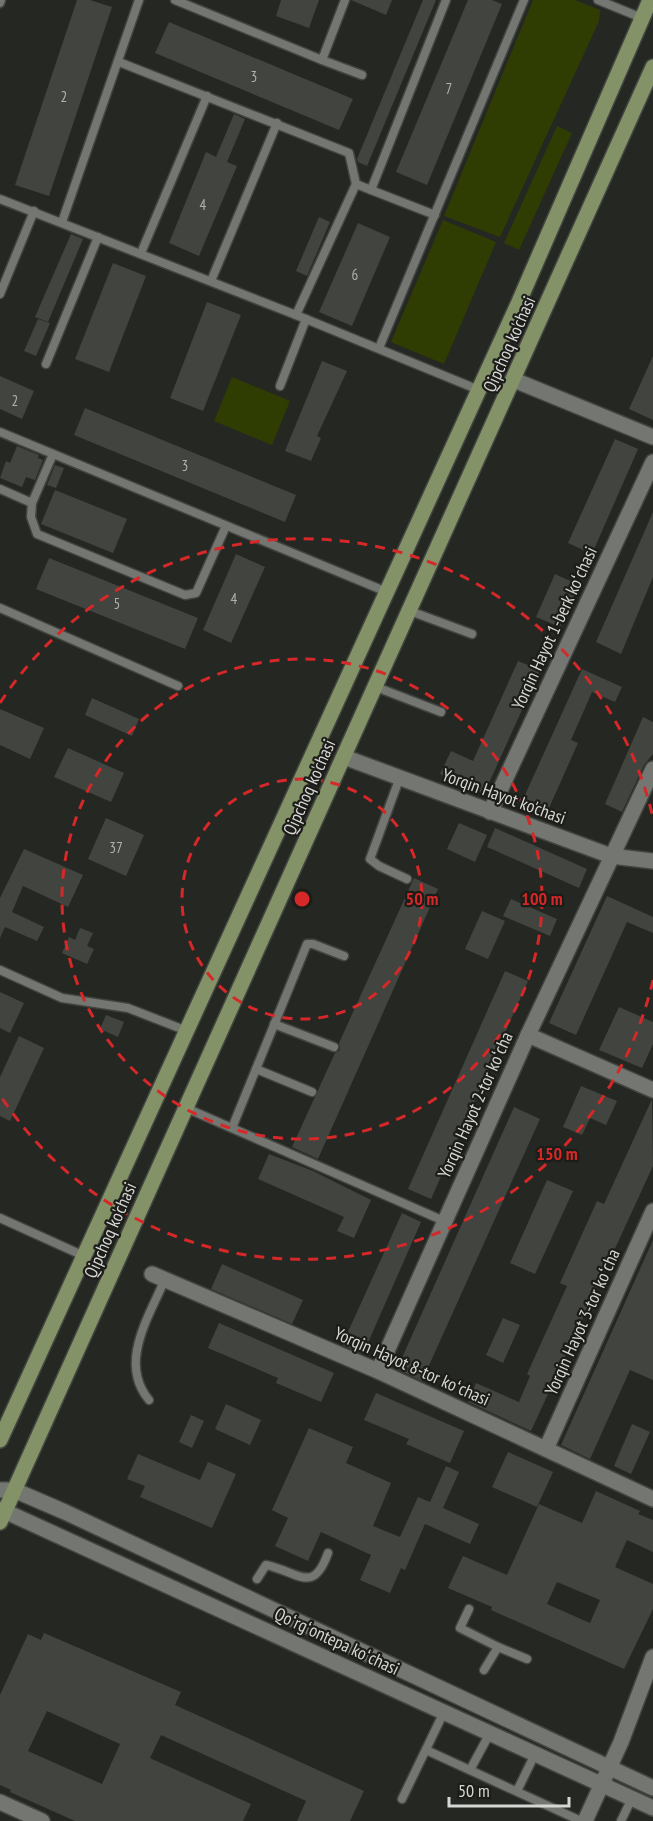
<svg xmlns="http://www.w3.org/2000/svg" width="653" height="1821" viewBox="0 0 653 1821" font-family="'PT Sans Narrow',sans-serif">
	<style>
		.green { fill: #2f3d03 }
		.building { fill: #42443f; fill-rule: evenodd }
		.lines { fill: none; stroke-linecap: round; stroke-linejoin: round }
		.lane-casing { stroke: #424440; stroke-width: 11 }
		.street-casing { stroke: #424440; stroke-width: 18 }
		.secondary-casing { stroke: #424440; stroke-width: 18 }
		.primary-casing { stroke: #424440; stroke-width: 18 }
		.lane { stroke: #747671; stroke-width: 8 }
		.street { stroke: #747671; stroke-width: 15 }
		.secondary { stroke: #747671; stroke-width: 15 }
		.primary { stroke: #849268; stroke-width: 15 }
		.ring { fill: none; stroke: #d62828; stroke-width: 3; stroke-dasharray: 10 8 }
		.labels { text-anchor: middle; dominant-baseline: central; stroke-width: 4.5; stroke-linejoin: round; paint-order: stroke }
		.number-label { font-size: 15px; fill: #b1b2b0 }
		.street-label { font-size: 18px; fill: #d6d7d5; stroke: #1c1d19 }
		.centre { fill: #d62828; stroke: #1c1d19; stroke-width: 3 }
		.ring-label { font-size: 18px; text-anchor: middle; font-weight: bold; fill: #d62828; stroke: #1c1d19; stroke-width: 4.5; stroke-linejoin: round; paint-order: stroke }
	</style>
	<rect width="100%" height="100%" fill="#252723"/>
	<g class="green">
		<path d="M533,0H575L600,10L599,21L500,237L444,216Z"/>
		<path d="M557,126L572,133L519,250L504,243Z"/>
		<path d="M443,220L496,242L444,364L391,342Z"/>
		<path d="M232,377L290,401L272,445L214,421Z"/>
	</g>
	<g class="building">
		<path d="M77,0H90L112,7L49,196L15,185Z"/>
		<path d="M281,0H319L309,28L276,16Z"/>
		<path d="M351,0H392L386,15Z"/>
		<path d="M423,0H436L367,166L358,162L357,159Z"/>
		<path d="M468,0H492L502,4L427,185L396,172Z"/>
		<path d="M169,22L353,99L339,130L155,53Z"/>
		<path d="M234,114L245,119L227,162L237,166L199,256L169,243L206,152L216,157Z"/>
		<path d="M319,217L330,222L307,276L296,271Z"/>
		<path d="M358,223L390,237L352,326L319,312Z"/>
		<path d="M71,234L83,239L48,322L35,317Z"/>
		<path d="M113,263L146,276L109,372L75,359Z"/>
		<path d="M207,302L241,315L203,411L170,398Z"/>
		<path d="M38,319L50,323L36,356L24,351Z"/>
		<path d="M653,356V420L629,409Z"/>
		<path d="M322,361L347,371L317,436L321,438L311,461L285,451Z"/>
		<path d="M0,376L34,391L22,419L0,409Z"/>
		<path d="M85,408L296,495L285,522L74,435Z"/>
		<path d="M615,439L638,449L592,554L568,543Z"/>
		<path d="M17,446L39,455L38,458L43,460L35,480L26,477L22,487L0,478L6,461L10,463Z"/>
		<path d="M55,465L64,468L56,488L47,485Z"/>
		<path d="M55,490L127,519L113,553L41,524Z"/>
		<path d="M653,512V577L621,654L596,642Z"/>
		<path d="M236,554L265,567L231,643L203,630Z"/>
		<path d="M49,558L198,618L185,649L36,589Z"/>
		<path d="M555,574L579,585L560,627L536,617Z"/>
		<path d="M518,661L540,670L484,794L440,774L451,751L473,761Z"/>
		<path d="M582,669L622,687L615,702L592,692L571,740L578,743L545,817L520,806Z"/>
		<path d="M92,698L139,719L132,736L85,715Z"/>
		<path d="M0,709L44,728L30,759L0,745Z"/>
		<path d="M643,717L653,722V754L644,765L622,812L605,804Z"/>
		<path d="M68,748L124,773L111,802L54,777Z"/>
		<path d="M106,818L144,835L126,876L88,859Z"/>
		<path d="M459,823L487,835L475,862L447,849Z"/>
		<path d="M495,828L587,869L579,888L487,847Z"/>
		<path d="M24,849L83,875L68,907L23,886L12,912L44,927L37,941L5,927L0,938V898Z"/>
		<path d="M414,878L438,889L318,1159L292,1147L335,1053L340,1050L339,1043Z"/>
		<path d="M607,896L653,917V933L627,922L576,1035L549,1023Z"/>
		<path d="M511,899L557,919L550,936L503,916Z"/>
		<path d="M482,911L505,921L488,959L465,949Z"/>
		<path d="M80,928L93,933L87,946L94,949L87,964L62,953L69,937L75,940Z"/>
		<path d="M505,971L528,981L431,1199L408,1189Z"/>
		<path d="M0,992L24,1003L10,1033L0,1028Z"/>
		<path d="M619,1007L653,1022V1044L642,1068L599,1050Z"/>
		<path d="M106,1015L124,1022L118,1037L100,1029Z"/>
		<path d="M19,1036L44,1048L10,1121L0,1116V1077Z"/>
		<path d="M581,1086L617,1101L606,1125L590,1118L582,1135L563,1127Z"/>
		<path d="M652,1099L653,1166L531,1431L468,1402L476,1383L519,1402L530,1376L527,1374L567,1286L560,1283L597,1201L604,1204Z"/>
		<path d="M514,1107L540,1119L422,1381L397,1369Z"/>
		<path d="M269,1154L313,1171L371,1200L354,1238L337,1231L344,1217L258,1179Z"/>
		<path d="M547,1180L573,1191L535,1274L510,1263Z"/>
		<path d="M402,1213L421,1222L363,1354L342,1345Z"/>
		<path d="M653,1240V1380L630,1370L590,1459L561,1445Z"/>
		<path d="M222,1264L303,1300L292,1324L211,1289Z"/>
		<path d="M503,1318L520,1325L503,1363L486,1355Z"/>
		<path d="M219,1323L334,1373L321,1402L276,1383L278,1378L208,1348Z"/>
		<path d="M376,1393L464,1431L450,1463L406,1444L409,1439L364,1420Z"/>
		<path d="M226,1404L261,1420L250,1445L215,1429Z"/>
		<path d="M191,1415L204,1421L192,1448L179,1442Z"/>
		<path d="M632,1424L650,1432L631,1474L614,1466Z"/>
		<path d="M309,1428L353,1447L346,1463L391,1483L373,1526L400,1537L418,1497L430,1502L446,1466L459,1472L443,1508L479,1524L470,1544L425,1524L405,1570L401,1568L390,1593L360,1580L371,1555L321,1532L308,1561L275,1546L288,1518L272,1510Z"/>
		<path d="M508,1452L553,1472L537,1507L492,1487Z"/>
		<path d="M138,1454L200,1480L208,1462L236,1474L212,1528L140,1497L145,1486L127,1479Z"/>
		<path d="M596,1491L640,1511L638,1514L653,1520V1552L627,1540L615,1567L653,1584V1609L624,1669L491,1610L492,1607L448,1588L463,1556L507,1575L539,1504L582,1523ZM557,1582L600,1600L590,1623L547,1604Z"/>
		<path d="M44,1633L181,1692L175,1705L364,1791L350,1821H297L306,1801L161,1735L150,1758L251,1804L243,1821H75L10,1792L11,1790L0,1785V1695L28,1634L41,1640ZM47,1711L120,1744L102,1784L28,1751Z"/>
	</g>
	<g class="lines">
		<g class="lane-casing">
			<g id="lane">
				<path d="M175,0L322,60L345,0"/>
				<path d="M446,0L371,190L356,184L296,315L479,390"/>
				<path d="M598,0L642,18"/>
				<path d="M0,3L1,0"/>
				<path d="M322,60L362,75"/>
				<path d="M119,62L349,153L356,184"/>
				<path d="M371,190L435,215"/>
				<path d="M0,199L296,315"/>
				<path d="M62,222L139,0"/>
				<path d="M141,253L207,96"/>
				<path d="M211,281L277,123"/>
				<path d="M0,294L34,211"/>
				<path d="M379,348L524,0"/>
				<path d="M46,364L98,237"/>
				<path d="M280,386L306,319"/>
				<path d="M0,432L387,592"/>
				<path d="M0,489L32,503L31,517L37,534L185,595L196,593L226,526"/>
				<path d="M32,503L53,454"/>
				<path d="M0,608L178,686"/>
				<path d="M410,611L472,634"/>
				<path d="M376,687L441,712"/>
				<path d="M400,777L370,859L379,866L407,879"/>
				<path d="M0,970L62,998L128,1008L187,1031"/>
				<path d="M274,1024L334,1047"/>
				<path d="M256,1069L312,1092"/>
				<path d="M186,1108L444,1221"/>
				<path d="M232,1128L307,944H313L344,956"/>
				<path d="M0,1218L84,1256"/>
				<path d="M149,1400C118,1363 149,1317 165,1279"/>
				<path d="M257,1579L266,1565C299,1572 313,1595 328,1553"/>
				<path d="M469,1609L460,1628L498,1647L484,1670"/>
				<path d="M498,1647L527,1659"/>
				<path d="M426,1750L581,1821"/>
				<path d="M470,1770L490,1733"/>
				<path d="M517,1791L535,1754"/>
				<path d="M402,1799L444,1712"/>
				<path d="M621,1821L632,1798"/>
			</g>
		</g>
		<g class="street-casing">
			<g id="street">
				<path d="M514,380L653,437"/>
				<path d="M344,757L611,856L653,861"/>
				<path d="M490,812L653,462"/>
				<path d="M528,1035L653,1090"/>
				<path d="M152,1274L378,1371L653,1499"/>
				<path d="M378,1371L528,1035L653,769"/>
				<path d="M546,1449L653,1211"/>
				<path d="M0,1802L42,1821"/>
				<path d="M585,1821L621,1742L653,1657"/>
			</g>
		</g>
		<g class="secondary-casing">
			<g id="secondary">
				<path d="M0,1490H14L65,1512L653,1788"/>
				<path d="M0,1509L653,1808"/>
			</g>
		</g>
		<g class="primary-casing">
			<g id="primary">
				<path d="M0,1440L518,304L650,0"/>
				<path d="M0,1522L653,67"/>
			</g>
		</g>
		<use href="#lane" class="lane"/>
		<use href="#street" class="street"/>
		<use href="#secondary" class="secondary"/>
		<use href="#primary" class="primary"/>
	</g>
	<g class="ring">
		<circle cx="302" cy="899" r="120"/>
		<circle cx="302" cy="899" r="240"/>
		<path d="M653 980A360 360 0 0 1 0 1095M0 703A360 360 0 0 1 653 818"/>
	</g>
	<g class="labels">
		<g class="number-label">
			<text x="254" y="76">3</text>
			<text x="449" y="88">7</text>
			<text x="64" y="96">2</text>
			<text x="203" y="204">4</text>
			<text x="355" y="274">6</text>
			<text x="15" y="400">2</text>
			<text x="185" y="465">3</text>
			<text x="234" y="598">4</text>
			<text x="117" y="603">5</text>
			<text x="116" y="847">37</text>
		</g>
		<g class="street-label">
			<text transform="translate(509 344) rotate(-66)">Qipchoq ko'chasi</text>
			<text transform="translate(554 628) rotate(-65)">Yorqin Hayot 1-berk koʻchasi</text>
			<text transform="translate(309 787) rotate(-66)">Qipchoq ko'chasi</text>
			<text transform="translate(504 796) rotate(20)">Yorqin Hayot ko'chasi</text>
			<text transform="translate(475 1105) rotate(-66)">Yorqin Hayot 2-tor koʻcha</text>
			<text transform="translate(110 1230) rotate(-66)">Qipchoq ko'chasi</text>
			<text transform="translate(582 1322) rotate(-66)">Yorqin Hayot 3-tor koʻcha</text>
			<text transform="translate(412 1366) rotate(24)">Yorqin Hayot 8-tor koʻchasi</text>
			<text transform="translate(337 1641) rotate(25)">Qoʻrgʻontepa koʻchasi</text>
		</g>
	</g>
	<circle cx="302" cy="899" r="9" class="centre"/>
	<g class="ring-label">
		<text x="422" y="905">50 m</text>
		<text x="542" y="905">100 m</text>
		<text x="557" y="1160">150 m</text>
	</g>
	<path d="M449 1797v9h120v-9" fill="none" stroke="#d6d7d5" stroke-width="3"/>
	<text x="458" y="1797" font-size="18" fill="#d6d7d5" stroke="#1c1d19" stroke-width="4.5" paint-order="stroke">50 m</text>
</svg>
